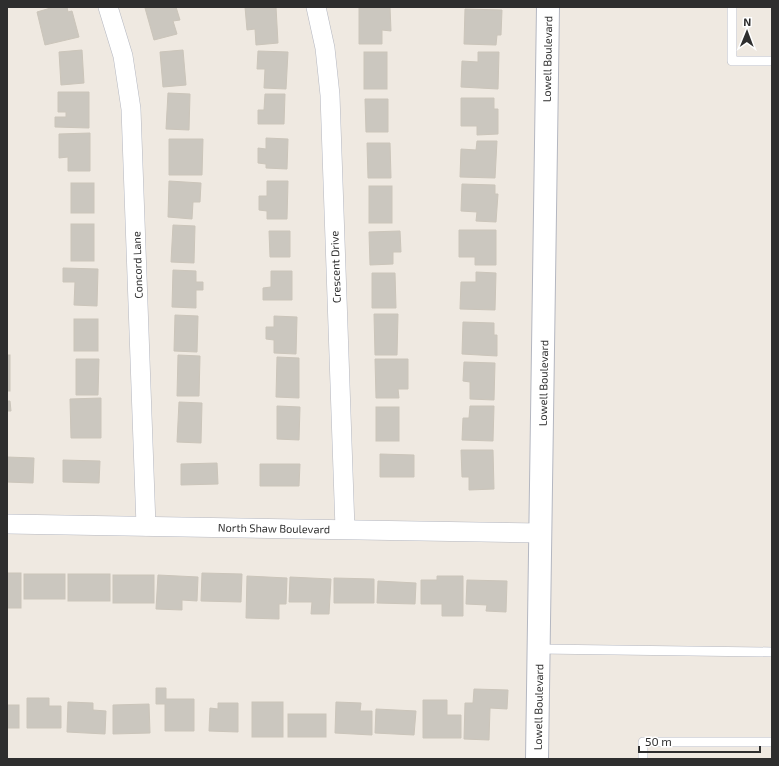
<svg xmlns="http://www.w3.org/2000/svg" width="779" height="766" viewBox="0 0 779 766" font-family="'Exo 2',sans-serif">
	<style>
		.building { fill: #cbc7bf; stroke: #cbc5ba }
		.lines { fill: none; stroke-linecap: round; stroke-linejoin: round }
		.lane-casing { stroke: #b4b7c1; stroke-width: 10 }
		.street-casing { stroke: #b4b7c1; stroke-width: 20 }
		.secondary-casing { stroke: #b4b7c1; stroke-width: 24 }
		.lane { stroke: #fff; stroke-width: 9 }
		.street { stroke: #fff; stroke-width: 19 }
		.secondary { stroke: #fff; stroke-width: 22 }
		.labels { text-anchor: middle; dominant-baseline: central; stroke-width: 4; stroke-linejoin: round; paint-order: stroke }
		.street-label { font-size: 11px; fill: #2e2e2e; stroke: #fff }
	</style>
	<rect width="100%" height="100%" fill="#efe9e1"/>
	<g class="building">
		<path d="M54,7H67L68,12L72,11L79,37L45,45L37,12Z"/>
		<path d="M176,7L180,20L173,21L177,34L154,40L145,8Z"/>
		<path d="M245,7H276L278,43L256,45L255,29L247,30Z"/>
		<path d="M359,7H390L391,31L382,30V44H359Z"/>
		<path d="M465,9L502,10L501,35H497L496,45L464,44Z"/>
		<path d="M82,50L84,83L61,85L59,52Z"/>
		<path d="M183,50L186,85L163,87L160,52Z"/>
		<path d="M258,51L288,52L286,89L264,88L265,69H257Z"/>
		<rect x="364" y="52" width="23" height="37"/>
		<path d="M478,52H499L498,89L461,87L462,61L478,62Z"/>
		<path d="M58,92H89V128L55,127V117H66V112H58Z"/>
		<path d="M168,93L190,94L189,130L166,129Z"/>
		<path d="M265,94H285L284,124H258V110H264Z"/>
		<path d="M461,98H494V109H498V134L477,135V126H461Z"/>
		<path d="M365,99H388V132H366Z"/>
		<path d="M90,133V171H68V157L59,158V134Z"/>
		<path d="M266,138L288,139L287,169L266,168V164L258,163V148L266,149Z"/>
		<path d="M169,139H203L202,175H169Z"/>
		<path d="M477,141H497L495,178L460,177L461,149L476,150Z"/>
		<path d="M367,143H390L391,178H368Z"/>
		<path d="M169,181L201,183L200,202H193L192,219L168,217Z"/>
		<path d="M267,181H288L287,219H267V211L259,210V196H267Z"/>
		<rect x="71" y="183" width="23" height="30"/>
		<path d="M462,184L495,185V194H498L496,222L476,221L477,212L461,211Z"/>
		<rect x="369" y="186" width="23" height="37"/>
		<rect x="71" y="224" width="23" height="37"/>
		<path d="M173,225L195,226L194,263L171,262Z"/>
		<path d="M459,230H496V265H475V257H459Z"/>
		<path d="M269,231H290V257H270Z"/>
		<path d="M400,231L401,252H393V264L370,265L369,232Z"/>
		<path d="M63,268L98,269L97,306L74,305L75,282H63Z"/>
		<path d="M173,270L196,271V282H203V290H196V308L172,307Z"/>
		<path d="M271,271H292V300H263V288L271,287Z"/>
		<path d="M476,272L496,273L495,310L460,309L461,282H476Z"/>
		<path d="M372,273H395L396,308H372Z"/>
		<path d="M374,314H398L397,355H375Z"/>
		<path d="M175,315L198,316L197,352L174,351Z"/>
		<path d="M274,316L297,317L296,354L274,353V340L266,339V327H274Z"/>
		<rect x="74" y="319" width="24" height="32"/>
		<path d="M463,322L494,323V335H497V356L462,354Z"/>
		<rect x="7" y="355" width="3" height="36"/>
		<path d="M178,355L200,356L199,396H177Z"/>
		<path d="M277,357L299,358V398L276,397Z"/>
		<path d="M76,359H99L98,395H76Z"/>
		<path d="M375,359H408V389H398L399,398H376Z"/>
		<path d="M464,362L495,363L494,400L470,399V382L463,381Z"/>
		<path d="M101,398V438H71L70,399Z"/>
		<path d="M7,401H10L11,411H7Z"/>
		<path d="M179,402L202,403L201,443L177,442Z"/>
		<path d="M277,406L300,407L299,440L277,439Z"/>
		<path d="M470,406H494L493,441L462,440L463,418H469Z"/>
		<rect x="376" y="407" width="23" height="34"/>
		<path d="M461,450H493L494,489L469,490V477H462Z"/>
		<path d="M380,454L414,455V477H380Z"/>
		<path d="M7,457L34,458L33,483L7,482Z"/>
		<path d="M63,460L100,461L99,483L63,482Z"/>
		<path d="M217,463L218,484L181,485V464Z"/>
		<path d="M260,464H300L299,486H260Z"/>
		<rect x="7" y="573" width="14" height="35"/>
		<path d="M202,573L242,574L241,602L201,601Z"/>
		<rect x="24" y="574" width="41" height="25"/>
		<rect x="68" y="574" width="42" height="27"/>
		<rect x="113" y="575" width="41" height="28"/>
		<path d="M158,575L198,577L197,601L182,600V610L156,609Z"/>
		<path d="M247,576L287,578L286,604H279V619L246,618Z"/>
		<path d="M437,576H463V616H442V604H421V580H437Z"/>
		<path d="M290,577L331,579L329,614H311L312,602H289Z"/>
		<path d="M334,578L374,579V603H334Z"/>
		<path d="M467,580L507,581L506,612L486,611L487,605L466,604Z"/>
		<path d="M378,581L416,583L415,604L377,603Z"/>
		<path d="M156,688H166V699H194V731H165V704H156Z"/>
		<path d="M474,689L508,690L507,709L490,708L489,740L464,739L465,703H473Z"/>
		<path d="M27,698H49V706H61V728H27Z"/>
		<path d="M423,700H447V715H461V738H423Z"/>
		<path d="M68,702L93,703V710L106,711L105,734L67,732Z"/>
		<rect x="252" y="702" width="31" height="35"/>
		<path d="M336,702L361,703L360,711H372V735L335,733Z"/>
		<path d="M218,703H238V732L209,731L210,708L218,709Z"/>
		<path d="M149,704L150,733L113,734V705Z"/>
		<rect x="7" y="705" width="12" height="23"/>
		<path d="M376,709L416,711L414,735L375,733Z"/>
		<rect x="288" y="714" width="38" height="23"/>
	</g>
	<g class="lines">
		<g class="lane-casing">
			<g id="lane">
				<path d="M732,7V61H772"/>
				<path d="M539,649L772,652"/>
				<path d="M643,759V742H772"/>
			</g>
		</g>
		<g class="street-casing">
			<g id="street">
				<path d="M108,7L123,56L131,109L146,526"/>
				<path d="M316,7L325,48L330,95L345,529"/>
				<path d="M7,524L541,533"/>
			</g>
		</g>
		<g class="secondary-casing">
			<path id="secondary" d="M537,759L548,7"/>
		</g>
		<use href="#lane" class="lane"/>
		<use href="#street" class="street"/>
		<use href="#secondary" class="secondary"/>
	</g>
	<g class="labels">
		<g class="street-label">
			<text transform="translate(547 59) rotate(-89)">Lowell Boulevard</text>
			<text transform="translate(137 265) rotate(-92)">Concord Lane</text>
			<text transform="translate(335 267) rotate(-92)">Crescent Drive</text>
			<text transform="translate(543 383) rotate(-89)">Lowell Boulevard</text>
			<text transform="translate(274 528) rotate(1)">North Shaw Boulevard</text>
			<text transform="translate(538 707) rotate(-89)">Lowell Boulevard</text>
		</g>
	</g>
	<rect width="779" height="766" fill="none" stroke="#2e2e2e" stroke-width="16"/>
	<g transform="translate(747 32) rotate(1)" stroke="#ffffff" stroke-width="3" paint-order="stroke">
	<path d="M0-3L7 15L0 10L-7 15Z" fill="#2e2e2e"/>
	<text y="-6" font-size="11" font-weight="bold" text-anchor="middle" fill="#2e2e2e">N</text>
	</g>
	<path d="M639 746v6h121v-6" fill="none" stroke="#2e2e2e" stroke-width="2"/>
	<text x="645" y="746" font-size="12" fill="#2e2e2e" stroke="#ffffff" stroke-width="3" paint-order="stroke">50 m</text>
</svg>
